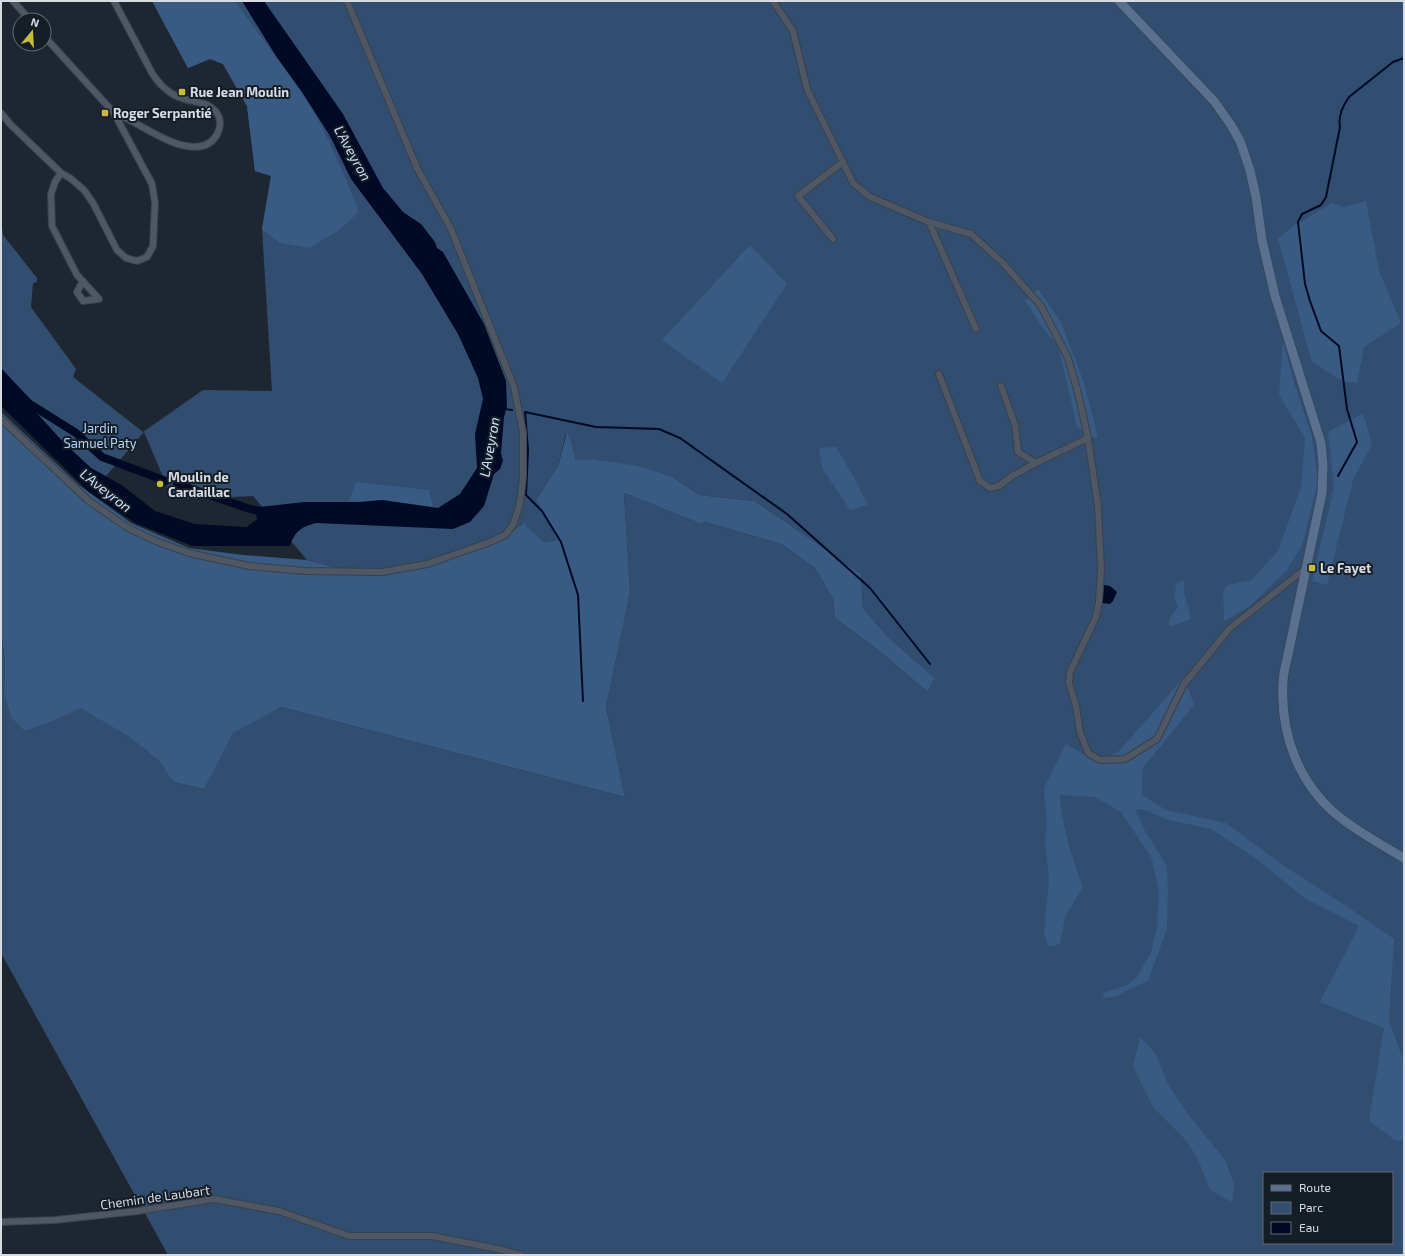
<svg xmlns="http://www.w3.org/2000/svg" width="1405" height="1256" viewBox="0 0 1405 1256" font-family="'Exo 2',sans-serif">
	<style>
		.green { fill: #314e71; fill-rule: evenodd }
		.forest { fill: #385a83 }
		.water { fill: #000a25 }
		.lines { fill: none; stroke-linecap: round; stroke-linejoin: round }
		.stream { stroke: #000a25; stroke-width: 2 }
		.canal { stroke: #000a25; stroke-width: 8 }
		.street-casing { stroke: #394149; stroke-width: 8 }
		.secondary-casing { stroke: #394149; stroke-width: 10 }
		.street { stroke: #4e5763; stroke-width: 6 }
		.secondary { stroke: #59718e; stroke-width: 9 }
		.poi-dot { fill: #c7bb3b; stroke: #151d27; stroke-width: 1.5 }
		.labels { text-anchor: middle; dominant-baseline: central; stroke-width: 4; stroke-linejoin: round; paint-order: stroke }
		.poi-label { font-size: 13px; font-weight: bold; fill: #d6dce2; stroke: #151d27; text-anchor: start }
		.park-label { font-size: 13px; fill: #b2d2f9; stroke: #151d27 }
		.street-label { font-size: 13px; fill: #d6dce2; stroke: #151d27 }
		.water-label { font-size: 14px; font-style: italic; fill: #cbe0fb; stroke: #151d27 }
	</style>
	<rect width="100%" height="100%" fill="#1e2731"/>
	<path class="green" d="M152,1H1404V1255H168L1,953V633L5,661L4,692L25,731L44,725L81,707L129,737L159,761L173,782L204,789L232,728L281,707L625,797L606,707L630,593L624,493L701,524L705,522L781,544L815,568L833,599L835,618L873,646L928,692L935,678L888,637L863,608L861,574L755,501L699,495L673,477L596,460H576L572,444L566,433L558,466L536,500L557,540L544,542L522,523L514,531L434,565L370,576L307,560L253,496L195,499L172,498L144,432L106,476L91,468L63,442L34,410L32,401L1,369V220L3,235L37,278V282L33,283L31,307L76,369L73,377L143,432L203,390L272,391L262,229L271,176L255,171L247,106L223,64L210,59L188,68ZM1264,1173H1392V1243H1264Z"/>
	<g class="forest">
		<path d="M152,1H235C264,42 298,83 322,127C336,155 348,183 359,212L338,231L309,248L280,243L262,229L271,176L255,171L247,106L223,64L210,59L188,68Z"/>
		<path d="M1366,201L1379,271L1401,323L1364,347L1357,383L1342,381L1312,362L1278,239L1298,222H1301L1332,203L1343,207Z"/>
		<path d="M750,245L787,284L722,383L662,340Z"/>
		<path d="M1038,289L1061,322L1083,380L1098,437L1092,438L1077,427L1058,345L1045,331L1025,301Z"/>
		<path d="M1283,341L1294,382L1312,437L1318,481L1302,546L1286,571L1250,606L1224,621L1223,591L1228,585L1251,580L1278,551L1301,487L1305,438L1279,395Z"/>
		<path d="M1,412L79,485L131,523L189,548L243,555L307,560L370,576L434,565L513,531L523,523L544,542L557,540L536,500L558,466L567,432L572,444L576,460H596L638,466L673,477L699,495L755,501L861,574L863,608L888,637L935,678L928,692L873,646L835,618L833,599L815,568L781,544L705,522L701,524L624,493L630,593L606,707L625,797L281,707L233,733L204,789L173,782L159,761L129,737L81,708L44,725L25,731L11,717L4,691L5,661L1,632Z"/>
		<path d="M1363,413L1372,444L1353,480L1327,585L1312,581L1334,487L1328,432Z"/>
		<path d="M836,447L856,481L868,505L850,510L822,468L819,448Z"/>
		<path d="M356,482L429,490L433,507L382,500L349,502Z"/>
		<path d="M1184,581V592L1191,619L1170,627L1169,620L1178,606L1174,597L1177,582Z"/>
		<path d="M1184,677L1194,705L1143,768L1142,795L1166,810L1226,823L1281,864L1348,907L1394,939L1389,1021L1404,1062V1141L1395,1140L1369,1121L1384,1028L1320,1002L1359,926L1306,899L1254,857L1211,829L1168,820L1142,809L1135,810L1144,829L1167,866L1168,889L1167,929L1148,981L1116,996L1104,998L1103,993L1127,985L1136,978L1151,953L1157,927L1159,892L1152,859L1121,812L1095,797L1060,795C1062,827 1072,858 1083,887L1065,917L1060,944L1049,947L1044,934L1049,879L1045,842L1047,824L1044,788L1066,744L1099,763L1119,751Z"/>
		<path d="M1140,1037L1155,1053L1169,1086L1188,1114L1225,1160L1234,1184L1232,1202L1210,1190L1197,1157L1184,1138L1153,1107L1133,1067Z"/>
	</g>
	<g class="water">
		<path d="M242,1H264L343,114L383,188L403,212L421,224L435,242L437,248L443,252L484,324L506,381L507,406L504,417L501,453L503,461L500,469L494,474L484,506L470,522L453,529L316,523C301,527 295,531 290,546H192L135,523L89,492L1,406V368L32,401L34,410L63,442L91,468L123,486L155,511L195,524L247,527L257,519L256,513L260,507L304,502H360L382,500L438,508L460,494L477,468L475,434L483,399L478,378L458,334L422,274L351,179L330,136L302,92L276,56Z"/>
		<path d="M1104,585L1110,586L1117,592L1113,601L1110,604L1102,603Z"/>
	</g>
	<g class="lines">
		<g class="stream">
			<path d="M505,409L512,410"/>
			<path d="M1338,476L1357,442L1347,409L1339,346L1321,331L1310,301L1305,284L1298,222L1302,214L1321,205L1326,197L1340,127C1338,115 1343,106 1349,97L1393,62L1404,58"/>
			<path d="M583,701L578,595L561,542L542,511L526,495L528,450L525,412L596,427L659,429L680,438L787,514L870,588L930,664"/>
		</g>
		<g class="canal">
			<path d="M25,401L76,433L102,457L166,481"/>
			<path d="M177,484L250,509L268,513"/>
		</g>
		<g class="street-casing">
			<g id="street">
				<path d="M13,1L30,20"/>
				<path d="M773,1L793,31L807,89L853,183L870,197L929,222L971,234L1003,263L1041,306L1068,358L1078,393L1088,438L1098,507L1101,569L1099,601L1096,617L1070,672L1069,683L1076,706L1080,732L1088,753L1100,760L1125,759L1157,739L1184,684L1230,628L1305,569"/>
				<path d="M44,36L114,113C140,122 174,152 202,146C218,143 227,120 213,109C207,103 201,103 193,101C174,98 162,89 152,73L114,1"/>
				<path d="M1,113L10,124L61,173L70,178L84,190L93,203L117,250L126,258L137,261L147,257L153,246L155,203L152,184L114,113"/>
				<path d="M61,173L55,182L51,194L52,226L77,275L99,299L83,301L77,292L83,281"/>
				<path d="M929,222L976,329"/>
				<path d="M833,239L798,196L843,162"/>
				<path d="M939,374L980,481L990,488L999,486L1012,476L1036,463"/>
				<path d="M1001,386L1015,425L1018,452L1036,463L1088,438"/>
				<path d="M1,419L89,501L128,528L158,542L189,553L249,566L306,571L382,572L427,564L490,542L505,535L513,525L519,507L521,495L523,477V432L514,387L451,229L417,168L347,1"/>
				<path d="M1,1222L55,1220L138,1211L214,1199L279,1211L349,1236H432L498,1249L521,1255"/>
			</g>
		</g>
		<g class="secondary-casing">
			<path id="secondary" d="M1119,1L1214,101L1231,125L1240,141L1250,170L1256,197L1262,240L1275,296L1321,443L1323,464L1322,493L1287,659C1285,667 1283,675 1283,683C1280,736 1300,787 1342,819C1362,834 1383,846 1404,858"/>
		</g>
		<use href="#street" class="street"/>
		<use href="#secondary" class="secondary"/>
	</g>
	<g class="poi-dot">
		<rect x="178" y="88" width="8" height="8" rx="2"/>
		<rect x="101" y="109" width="8" height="8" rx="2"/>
		<circle cx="160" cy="484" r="4"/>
		<rect x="1308" y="564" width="8" height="8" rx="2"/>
	</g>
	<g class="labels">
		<g class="poi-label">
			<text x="190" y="92">Rue Jean Moulin</text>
			<text x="113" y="113">Roger Serpantié</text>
			<text x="168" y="477">Moulin de<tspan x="168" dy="15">Cardaillac</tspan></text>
			<text x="1320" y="568">Le Fayet</text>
		</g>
		<g class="park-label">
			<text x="100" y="428">Jardin<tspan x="100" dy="15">Samuel Paty</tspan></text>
		</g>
		<g class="street-label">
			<text transform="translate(155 1197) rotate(-8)">Chemin de Laubart</text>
		</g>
		<g class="water-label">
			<text transform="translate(353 153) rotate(61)">L'Aveyron</text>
			<text transform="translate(489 447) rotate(-80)">L'Aveyron</text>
			<text transform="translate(106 490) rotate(38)">L'Aveyron</text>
		</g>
	</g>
	<rect width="1405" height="1256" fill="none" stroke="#d6dce2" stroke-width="4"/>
	<rect x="1263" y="1172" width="130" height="72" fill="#151d27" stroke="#626972"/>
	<rect x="1271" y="1185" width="20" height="6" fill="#59718e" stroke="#626972"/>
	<text x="1299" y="1192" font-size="12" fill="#d6dce2">Route</text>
	<rect x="1271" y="1202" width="20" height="12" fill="#314e71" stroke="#626972"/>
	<text x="1299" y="1212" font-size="12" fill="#d6dce2">Parc</text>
	<rect x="1271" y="1222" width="20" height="12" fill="#000a25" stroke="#626972"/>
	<text x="1299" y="1232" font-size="12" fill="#d6dce2">Eau</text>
	<g transform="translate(32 32) rotate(18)"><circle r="19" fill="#151d27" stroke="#626972"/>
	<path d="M0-3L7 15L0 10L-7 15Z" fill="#c7bb3b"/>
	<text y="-6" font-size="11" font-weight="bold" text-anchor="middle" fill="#d6dce2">N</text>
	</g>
</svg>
